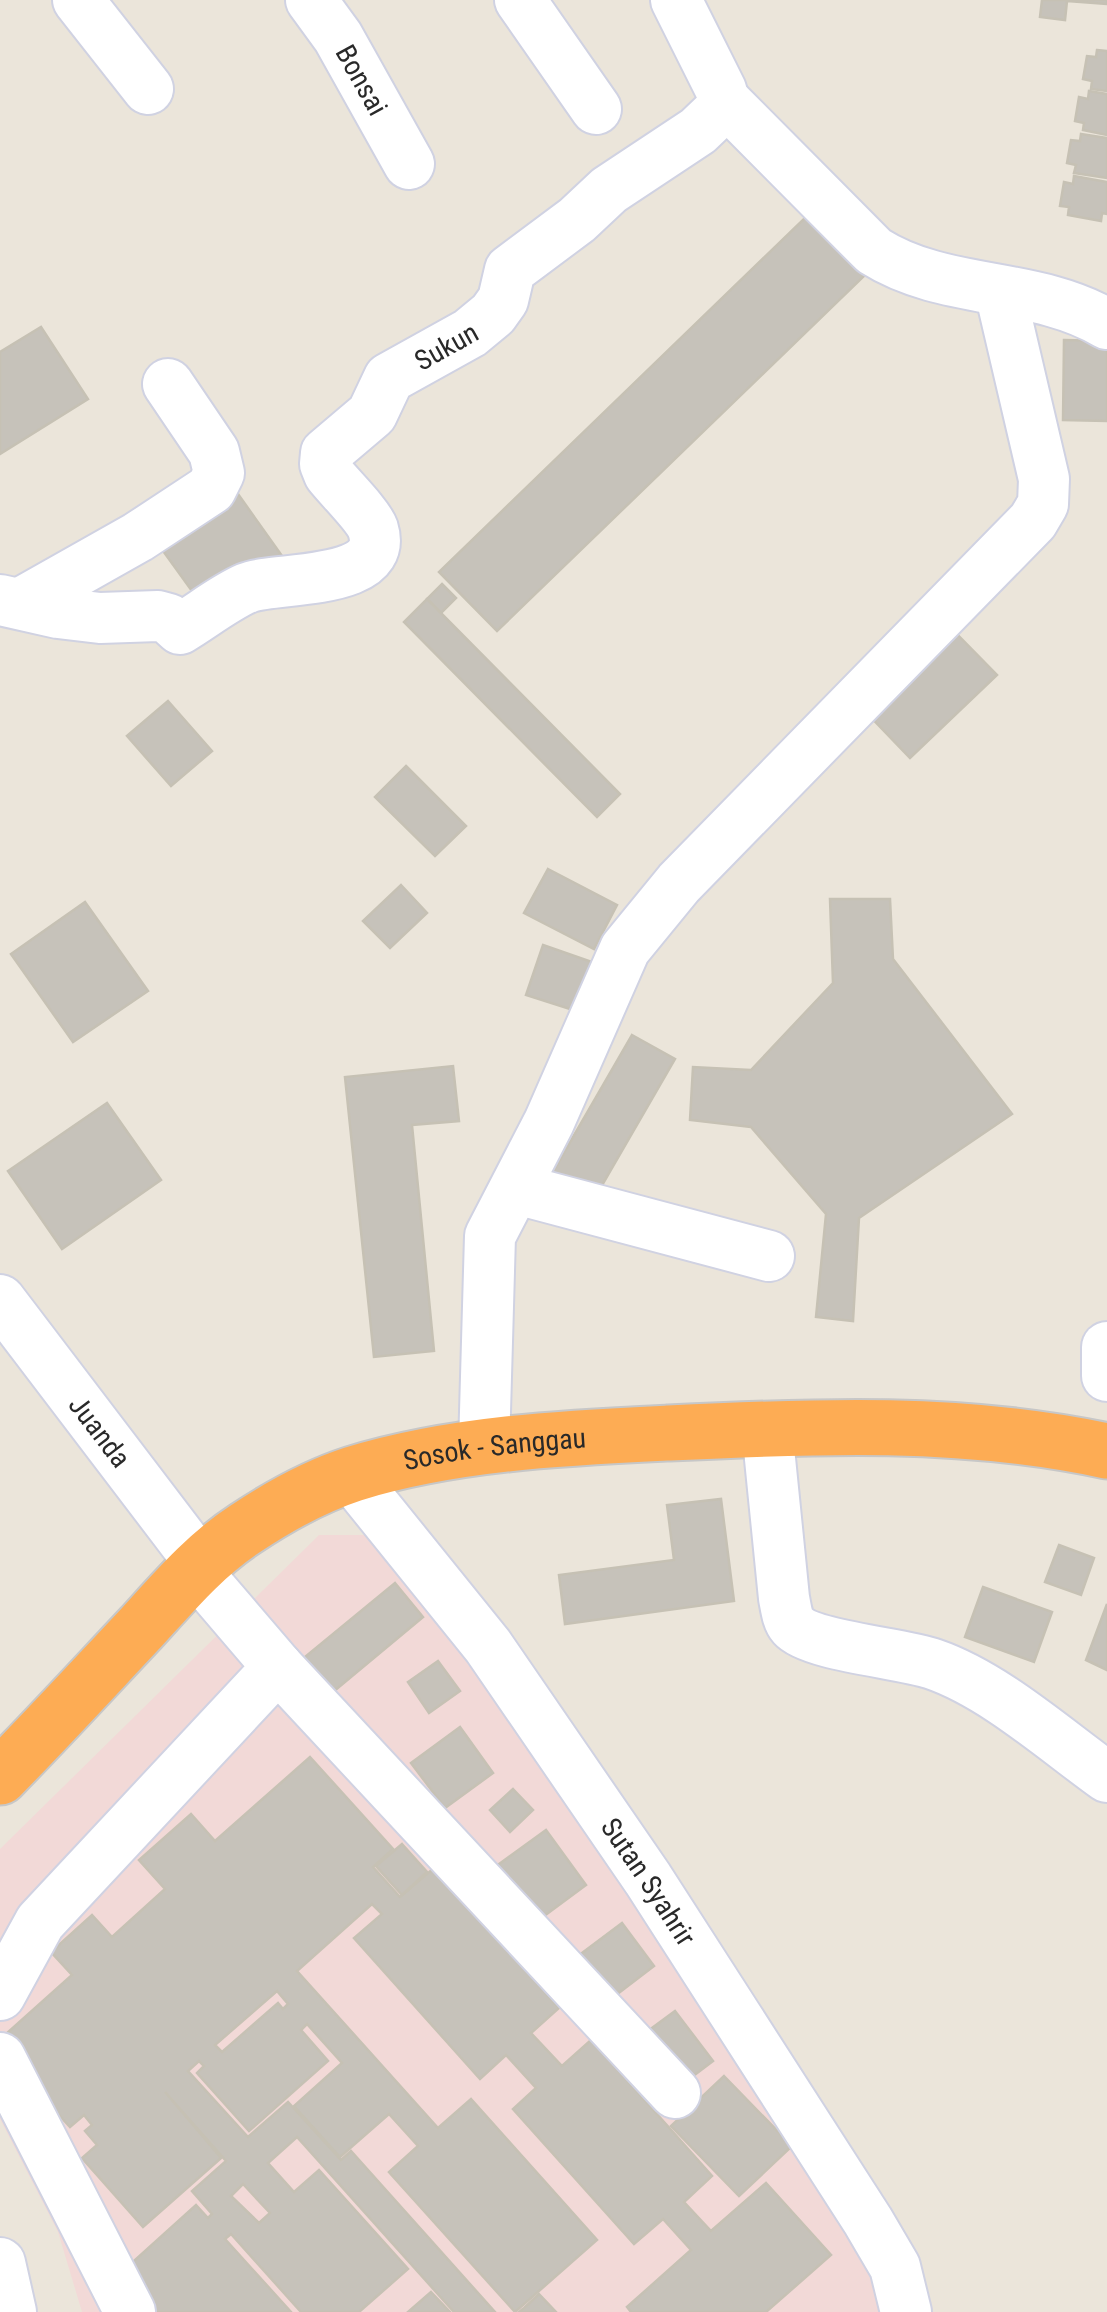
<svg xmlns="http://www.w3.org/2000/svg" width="1107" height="2312" viewBox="0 0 1107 2312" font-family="'Roboto Condensed',sans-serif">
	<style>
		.medical { fill: #f2d9d7 }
		.building { fill: #c6c2ba; stroke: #c6c1b4; stroke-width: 2.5; fill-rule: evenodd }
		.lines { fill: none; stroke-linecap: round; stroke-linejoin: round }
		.minor-casing { stroke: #d0d2e2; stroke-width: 54 }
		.highway-casing { stroke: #c7c7c7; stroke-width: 59 }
		.minor { stroke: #fff; stroke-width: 50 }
		.highway { stroke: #fdac54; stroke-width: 55 }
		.labels { text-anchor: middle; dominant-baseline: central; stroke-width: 10; stroke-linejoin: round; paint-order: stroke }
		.street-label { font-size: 28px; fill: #292929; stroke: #fff }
	</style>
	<rect width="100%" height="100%" fill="#ebe5da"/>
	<path class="medical" d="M319,1535H371L503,1684L857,2232L882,2312H82L58,2232L0,2119V1849Z"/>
	<g class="building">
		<path d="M1042,0H1107V4L1067,1L1065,20L1040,17Z"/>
		<path d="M1097,50L1107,51V91L1091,89L1092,81L1083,79L1087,56L1096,57Z"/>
		<path d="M1089,91L1107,94V135L1083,130L1084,123L1075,121L1079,97L1088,99Z"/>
		<path d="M1081,134L1107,138V178L1074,173L1076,165L1067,163L1071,140L1080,141Z"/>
		<path d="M1074,176L1107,182V214L1102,213L1101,221L1068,215L1069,207L1060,206L1064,182L1073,184Z"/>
		<path d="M807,216L865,275L497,631L439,572Z"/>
		<path d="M41,327L88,399L0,454V352Z"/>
		<path d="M1064,340L1107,341V421L1063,420Z"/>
		<path d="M238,494L282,556L205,609L161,548Z"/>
		<path d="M442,584L456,598L441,613L427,599Z"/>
		<path d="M427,599L620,794L597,817L404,622Z"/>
		<path d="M950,627L997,675L910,758L863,709Z"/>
		<path d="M168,701L212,751L171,786L127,736Z"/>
		<path d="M406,766L466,826L435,856L375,797Z"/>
		<path d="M548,869L617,905L594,949L524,913Z"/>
		<path d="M401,885L427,913L390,948L363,921Z"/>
		<path d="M830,899H890L893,959L1012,1114L859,1218L853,1321L816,1317L826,1214L751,1127L690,1120L693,1067L751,1070L833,983Z"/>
		<path d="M85,902L148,991L73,1042L11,954Z"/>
		<path d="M543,945L592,962L576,1011L526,995Z"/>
		<path d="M632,1035L675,1059L590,1206L547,1182Z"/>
		<path d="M453,1066L459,1121L412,1125L434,1351L374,1357L345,1077Z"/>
		<path d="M107,1103L161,1180L62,1249L8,1171Z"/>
		<path d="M721,1499L734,1601L565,1624L559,1575L674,1560L667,1505Z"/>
		<path d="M1059,1545L1094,1558L1081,1595L1045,1582Z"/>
		<path d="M395,1583L423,1617L327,1697L299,1662Z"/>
		<path d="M983,1587L1052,1612L1034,1662L965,1637Z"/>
		<path d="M1107,1604V1670L1086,1660Z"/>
		<path d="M438,1661L460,1691L429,1713L408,1682Z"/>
		<path d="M460,1727L493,1773L445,1808L411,1763Z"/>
		<path d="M310,1757L393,1849L373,1867L400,1897L434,1868L559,2008L531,2033L562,2066L591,2040L712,2176L684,2202L711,2231L766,2183L831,2255L766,2312H631L627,2307L691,2250L663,2219L634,2244L513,2109L536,2088L506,2055L480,2079L354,1938L382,1914L372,1904L297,1971L438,2128L471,2099L597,2240L515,2312L389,2172L418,2146L389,2114L340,2157L294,2106L342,2063L307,2024L301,2030L328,2061L249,2131L197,2073L204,2066L199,2061L188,2071L248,2137L288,2102L341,2160L351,2151L495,2312H454L297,2137L268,2163L294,2192L319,2170L408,2269L359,2312H301L231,2234L225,2239L291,2312H145L115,2278L196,2205L208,2218L212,2214L192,2191L226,2161L165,2092L221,2158L143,2227L82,2158L97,2145L85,2131L92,2125L84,2115L70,2127L58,2114L47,2123L17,2044L7,2033L72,1975L51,1952L92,1915L112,1937L165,1889L139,1860L191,1814L215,1841ZM277,1991L288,2004L283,2009L278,2003L222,2052L215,2045ZM243,2184L270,2213L259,2223L231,2196Z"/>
		<path d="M513,1789L533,1810L510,1832L490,1810Z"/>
		<path d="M546,1830L586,1885L536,1922L495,1867Z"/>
		<path d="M402,1844L427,1872L402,1895L376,1866Z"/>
		<path d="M622,1923L654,1966L603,2005L570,1962Z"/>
		<path d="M675,2011L713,2061L676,2089L637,2039Z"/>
		<path d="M724,2076L792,2146L739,2196L671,2126Z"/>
		<path d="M431,2292L450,2312H408Z"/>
		<path d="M539,2294L556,2312H519L524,2308Z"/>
	</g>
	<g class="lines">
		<g class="minor-casing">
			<g id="minor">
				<path d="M78,0L148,89"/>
				<path id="s1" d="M311,0L338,37L409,164"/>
				<path d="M520,0L596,109"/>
				<path d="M724,100L874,251C945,296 1035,281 1107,324"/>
				<path id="s2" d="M0,600L58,613L100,618L158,616L169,619L180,629C202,616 224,598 247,588C275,576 391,587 373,529C368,515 339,487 329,474L325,464L326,453L372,414L389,378L470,333L493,314L503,300L510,270L577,220L609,190L698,131L720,110L724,100L721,90L676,0"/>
				<path d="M21,603L138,537L211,489L219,473L214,452L168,384"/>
				<path d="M517,1189L769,1256"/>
				<path id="s3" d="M0,1300L201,1564"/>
				<path d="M1107,1347V1376"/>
				<path d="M767,1429L784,1598C786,1608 787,1619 793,1626C811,1646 902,1653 933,1664C994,1685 1054,1739 1107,1777"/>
				<path d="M484,1447L490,1236L549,1122L625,949L679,883L1033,521L1043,504L1044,479L1000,291"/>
				<path id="s4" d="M350,1475L488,1646L648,1879L868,2221L895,2267L906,2312"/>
				<path d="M278,1667L675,2093"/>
				<path d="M0,1995L40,1922L278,1667L195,1570"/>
				<path d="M0,2058L130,2312"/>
				<path d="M0,2263L11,2312"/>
			</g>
		</g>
		<g class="highway-casing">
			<g id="highway">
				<path id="s5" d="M0,1777C48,1728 94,1678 141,1628C173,1593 205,1555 245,1529C278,1507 316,1486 353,1474C454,1443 564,1438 669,1433C814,1426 964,1420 1107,1451"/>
			</g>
		</g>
		<use href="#minor" class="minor"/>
		<use href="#highway" class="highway"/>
	</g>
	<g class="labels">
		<g class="street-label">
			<text stroke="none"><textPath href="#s1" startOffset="95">Bonsai</textPath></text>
			<text stroke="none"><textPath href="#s2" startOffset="680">Sukun</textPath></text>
			<text stroke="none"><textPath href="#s3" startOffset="165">Juanda</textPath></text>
			<text stroke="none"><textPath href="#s5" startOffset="615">Sosok - Sanggau</textPath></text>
			<text stroke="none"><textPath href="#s4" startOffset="505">Sutan Syahrir</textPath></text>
		</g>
	</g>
</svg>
